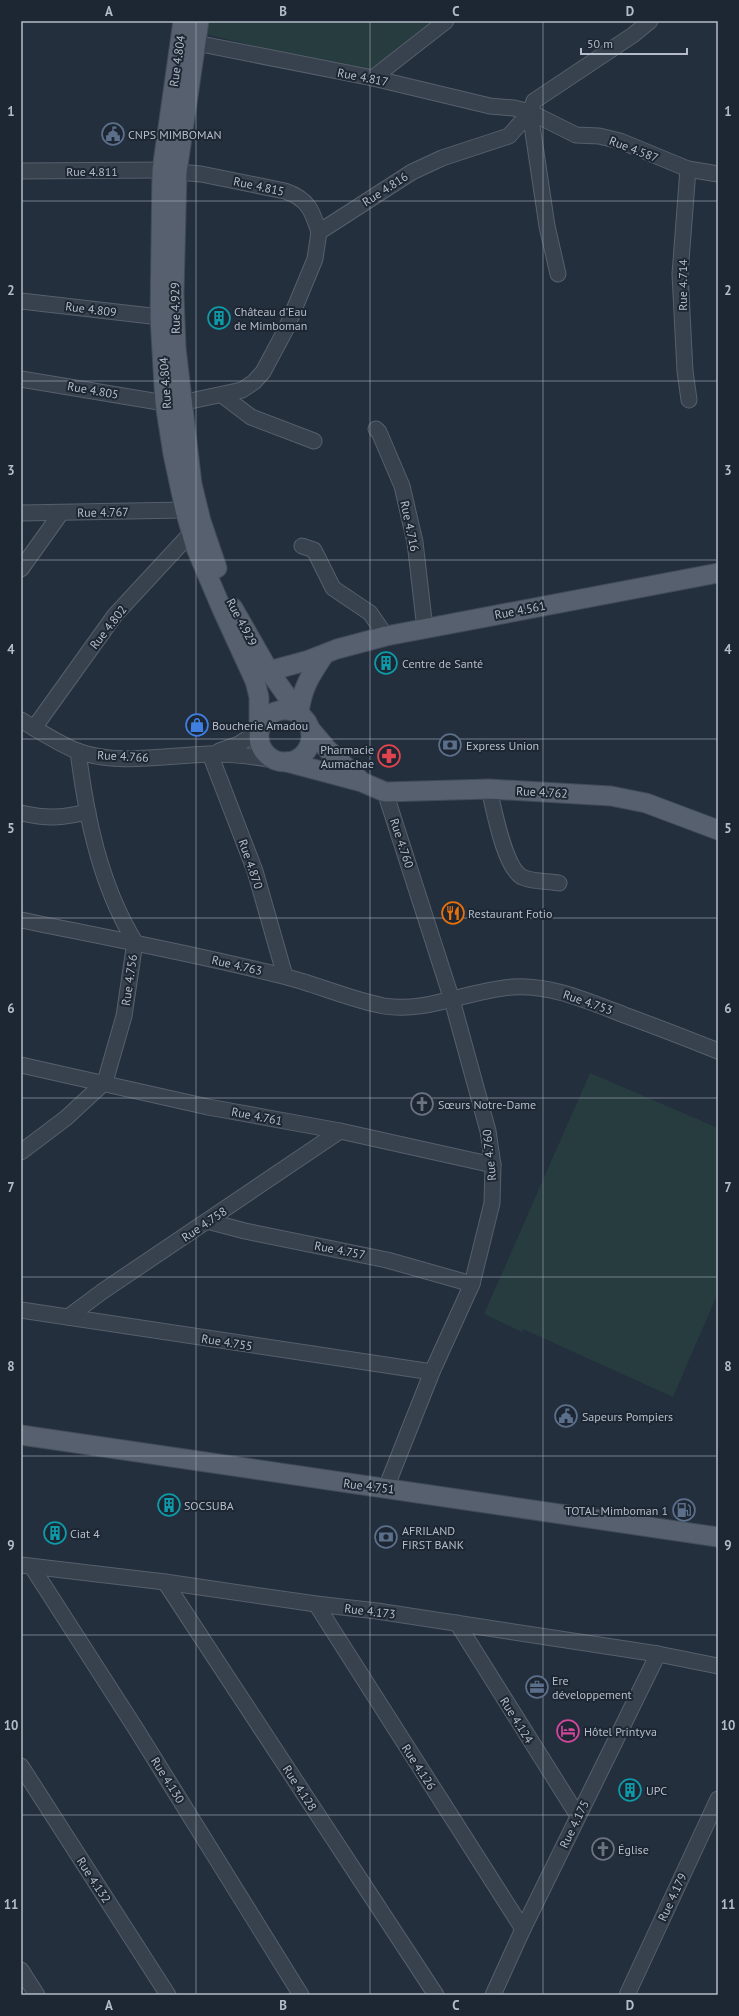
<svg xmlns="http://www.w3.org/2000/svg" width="739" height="2016" viewBox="0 0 739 2016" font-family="'PT Sans',sans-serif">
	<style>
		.green { fill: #263c3f }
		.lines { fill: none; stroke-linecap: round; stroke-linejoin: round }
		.minor-casing { stroke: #565f6c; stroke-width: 17 }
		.major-casing { stroke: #414a57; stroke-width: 21 }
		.minor { stroke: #38414e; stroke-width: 15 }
		.major { stroke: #56606e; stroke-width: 19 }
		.grid { fill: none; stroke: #b4bcc9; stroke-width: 1; stroke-opacity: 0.55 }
		.labels { text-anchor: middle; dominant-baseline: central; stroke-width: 4; stroke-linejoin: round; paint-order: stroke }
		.street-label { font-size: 12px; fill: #b4bcc9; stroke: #1d2633 }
		.poi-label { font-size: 12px; fill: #b4bcc9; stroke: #1d2633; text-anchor: start }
		.neatline { fill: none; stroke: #b4bcc9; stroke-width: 1.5 }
		.grid-label { font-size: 13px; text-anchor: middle; font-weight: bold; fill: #b4bcc9 }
	</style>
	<rect width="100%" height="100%" fill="#242f3e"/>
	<g class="green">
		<path d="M204,21H432L370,74L201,33Z"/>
		<path d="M590,1073L718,1128V1293L673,1397L523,1329L522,1332L484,1314Z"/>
	</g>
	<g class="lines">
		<g class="minor-casing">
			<g id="minor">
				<path d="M196,43L373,78L490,106L514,108L530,112L576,135L599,136L620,141L688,169L718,174"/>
				<path d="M373,78L446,21"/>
				<path d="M530,112L547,226L558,274"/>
				<path d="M688,169L680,274L685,371L689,400"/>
				<path d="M21,171L162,170"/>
				<path d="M177,172L201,174L285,191C308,199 312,210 319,232"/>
				<path d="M21,301L160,317"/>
				<path d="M21,379L165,403"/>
				<path d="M222,395L251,417L314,441"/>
				<path d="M181,403L242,390L254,382L263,372L286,329L315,259L319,232L412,172L442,158L509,136L530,112L534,101L633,35L650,21"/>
				<path d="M376,429L379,432L402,486L415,542L425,629"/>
				<path d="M21,513L185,510"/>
				<path d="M302,546L314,550L333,588L370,613L386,636"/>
				<path d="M21,569L61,513"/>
				<path d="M21,720C39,731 57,743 77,751C119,766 167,755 211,754C234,754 255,756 278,761"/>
				<path d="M34,728L115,615L191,533"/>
				<path d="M219,751L239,744L259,731"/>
				<path d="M210,754L255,871L285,976"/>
				<path d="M489,789C494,809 504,867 522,877C532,882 548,881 559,883"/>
				<path d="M385,792L452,1000L488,1131L493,1165L492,1203L472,1284L432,1372L386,1488"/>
				<path d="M21,813C49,819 60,818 88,812"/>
				<path d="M21,920C109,938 196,954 283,976C316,984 351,1000 384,1006C427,1013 469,990 512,987C551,984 590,1002 627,1016C657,1027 688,1039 718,1051"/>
				<path d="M21,1065L208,1107L340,1131L493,1165"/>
				<path d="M21,1152L66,1118L105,1082L124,1016L135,942C100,885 86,816 78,751"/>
				<path d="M207,1221L245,1231L387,1260L472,1284"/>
				<path d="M21,1310L432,1372"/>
				<path d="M68,1317L103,1291L340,1131"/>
				<path d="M21,1565L165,1582L316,1604L377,1611L658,1654L718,1666"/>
				<path d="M32,1567L136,1729L301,1995"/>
				<path d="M165,1582L436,1995"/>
				<path d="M316,1604L523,1929"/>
				<path d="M457,1623L578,1816"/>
				<path d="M21,1766L168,1995"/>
				<path d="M21,1970L37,1995"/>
				<path d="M493,1995L523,1929L658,1654"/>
				<path d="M627,1995L718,1799"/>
			</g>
		</g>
		<g class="major-casing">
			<g id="major">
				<path d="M183,21L162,170L160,317L165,403L173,454L185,510L196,548L221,607L255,681L259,697V731"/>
				<path d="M199,21L177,172L174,294L176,348L192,484L201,521L217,568"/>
				<path d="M233,608L269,671L299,713"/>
				<path d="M269,671L306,661L337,649L386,636L718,573"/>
				<circle cx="285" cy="736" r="26"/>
				<path d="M299,713C302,688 310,676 324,655"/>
				<path d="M311,730L328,750L360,780"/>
				<path d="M287,762L362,782L385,792L489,789L611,796L646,803L718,830"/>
				<path d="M21,1435L718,1537"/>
			</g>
		</g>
		<use href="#minor" class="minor"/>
		<use href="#major" class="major"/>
	</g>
	<path class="grid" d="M196,21V1995M370,21V1995M543,21V1995M21,201H718M21,381H718M21,560H718M21,739H718M21,918H718M21,1098H718M21,1277H718M21,1456H718M21,1635H718M21,1815H718"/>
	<defs>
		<g id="civic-ring" transform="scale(1.15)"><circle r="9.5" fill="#1d2633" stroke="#5c6f8a" stroke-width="1.5"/><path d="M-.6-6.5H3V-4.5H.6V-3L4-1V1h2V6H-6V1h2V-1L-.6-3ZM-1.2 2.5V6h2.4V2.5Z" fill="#5c6f8a"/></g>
		<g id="building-ring" transform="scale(1.15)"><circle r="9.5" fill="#1d2633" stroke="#0f9aa8" stroke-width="1.5"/><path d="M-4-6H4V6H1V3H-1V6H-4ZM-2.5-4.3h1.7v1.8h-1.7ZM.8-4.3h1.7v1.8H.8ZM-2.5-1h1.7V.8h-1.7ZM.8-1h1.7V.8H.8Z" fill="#0f9aa8"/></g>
		<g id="shop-ring" transform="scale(1.15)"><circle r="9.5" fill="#1d2633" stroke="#3f7fe0" stroke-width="1.5"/><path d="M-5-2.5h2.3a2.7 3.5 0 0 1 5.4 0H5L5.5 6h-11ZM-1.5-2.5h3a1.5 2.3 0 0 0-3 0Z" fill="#3f7fe0"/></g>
		<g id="bank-ring" transform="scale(1.15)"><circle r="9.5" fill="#1d2633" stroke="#5c6f8a" stroke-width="1.5"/><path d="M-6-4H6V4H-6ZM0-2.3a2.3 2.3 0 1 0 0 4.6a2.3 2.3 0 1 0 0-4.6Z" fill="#5c6f8a"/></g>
		<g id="pharmacy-ring" transform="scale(1.15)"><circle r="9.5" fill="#1d2633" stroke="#e0444e" stroke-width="1.5"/><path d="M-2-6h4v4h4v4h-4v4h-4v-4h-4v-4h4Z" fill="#e0444e"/></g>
		<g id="restaurant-ring" transform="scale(1.15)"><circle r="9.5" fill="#1d2633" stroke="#e8710a" stroke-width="1.5"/><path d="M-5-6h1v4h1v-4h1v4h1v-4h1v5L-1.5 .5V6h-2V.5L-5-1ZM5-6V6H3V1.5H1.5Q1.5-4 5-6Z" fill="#e8710a"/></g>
		<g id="church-ring" transform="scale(1.15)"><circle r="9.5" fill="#1d2633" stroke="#6b7280" stroke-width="1.5"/><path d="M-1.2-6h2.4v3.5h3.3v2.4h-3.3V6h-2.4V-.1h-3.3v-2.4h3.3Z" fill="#6b7280"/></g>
		<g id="fuel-ring" transform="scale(1.15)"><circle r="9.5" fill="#1d2633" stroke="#5c6f8a" stroke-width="1.5"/><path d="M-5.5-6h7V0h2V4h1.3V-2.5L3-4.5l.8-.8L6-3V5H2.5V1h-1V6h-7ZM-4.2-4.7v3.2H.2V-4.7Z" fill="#5c6f8a"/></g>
		<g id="office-ring" transform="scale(1.15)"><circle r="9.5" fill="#1d2633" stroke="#5c6f8a" stroke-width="1.5"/><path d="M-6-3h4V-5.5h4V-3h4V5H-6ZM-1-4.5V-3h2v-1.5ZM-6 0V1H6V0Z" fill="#5c6f8a"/></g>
		<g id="hotel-ring" transform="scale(1.15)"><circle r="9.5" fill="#1d2633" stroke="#d1479c" stroke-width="1.5"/><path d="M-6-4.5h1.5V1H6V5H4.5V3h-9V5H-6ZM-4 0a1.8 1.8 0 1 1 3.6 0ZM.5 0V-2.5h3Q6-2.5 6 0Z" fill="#d1479c"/></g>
	</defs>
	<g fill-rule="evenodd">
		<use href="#civic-ring" x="113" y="134"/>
		<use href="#building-ring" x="219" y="318"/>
		<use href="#building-ring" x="386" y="663"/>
		<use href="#shop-ring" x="197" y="725"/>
		<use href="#bank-ring" x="450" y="745"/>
		<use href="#pharmacy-ring" x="389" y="756"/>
		<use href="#restaurant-ring" x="453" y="913"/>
		<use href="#church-ring" x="422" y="1104"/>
		<use href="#civic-ring" x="566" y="1416"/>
		<use href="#building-ring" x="169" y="1505"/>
		<use href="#fuel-ring" x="684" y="1510"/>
		<use href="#building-ring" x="55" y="1533"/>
		<use href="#bank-ring" x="386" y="1537"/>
		<use href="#office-ring" x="537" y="1687"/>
		<use href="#hotel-ring" x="568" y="1731"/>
		<use href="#building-ring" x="630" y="1790"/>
		<use href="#church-ring" x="603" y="1849"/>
	</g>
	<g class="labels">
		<g class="street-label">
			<text transform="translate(177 61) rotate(-82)">Rue 4.804</text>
			<text transform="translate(363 77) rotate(11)">Rue 4.817</text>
			<text transform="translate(634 149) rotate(21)">Rue 4.587</text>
			<text x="92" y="171">Rue 4.811</text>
			<text transform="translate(259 186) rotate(12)">Rue 4.815</text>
			<text transform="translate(385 189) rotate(-33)">Rue 4.816</text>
			<text transform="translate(682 285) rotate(-90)">Rue 4.714</text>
			<text transform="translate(175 308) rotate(-91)">Rue 4.929</text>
			<text transform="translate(91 309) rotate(7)">Rue 4.809</text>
			<text transform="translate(165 383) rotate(-94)">Rue 4.804</text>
			<text transform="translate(93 390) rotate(10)">Rue 4.805</text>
			<text transform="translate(103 512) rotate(-1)">Rue 4.767</text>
			<text transform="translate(410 526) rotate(78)">Rue 4.716</text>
			<text transform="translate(520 610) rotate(-11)">Rue 4.561</text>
			<text transform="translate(242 622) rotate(62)">Rue 4.929</text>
			<text transform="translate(108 627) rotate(-52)">Rue 4.802</text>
			<text transform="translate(123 756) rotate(3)">Rue 4.766</text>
			<text transform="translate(542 792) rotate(3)">Rue 4.762</text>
			<text transform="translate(402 843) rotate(72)">Rue 4.760</text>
			<text transform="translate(251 864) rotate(71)">Rue 4.870</text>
			<text transform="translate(237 965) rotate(13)">Rue 4.763</text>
			<text transform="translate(129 980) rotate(-82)">Rue 4.756</text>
			<text transform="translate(588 1002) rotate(19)">Rue 4.753</text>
			<text transform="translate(257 1116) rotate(11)">Rue 4.761</text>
			<text transform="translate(489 1155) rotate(-96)">Rue 4.760</text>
			<text transform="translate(204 1224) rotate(-34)">Rue 4.758</text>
			<text transform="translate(340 1250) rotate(11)">Rue 4.757</text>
			<text transform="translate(227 1342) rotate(9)">Rue 4.755</text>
			<text transform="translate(369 1486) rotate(7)">Rue 4.751</text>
			<text transform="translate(370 1611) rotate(7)">Rue 4.173</text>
			<text transform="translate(517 1720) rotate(58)">Rue 4.124</text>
			<text transform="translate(419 1767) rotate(57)">Rue 4.126</text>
			<text transform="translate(168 1780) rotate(58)">Rue 4.130</text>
			<text transform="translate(300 1788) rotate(57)">Rue 4.128</text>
			<text transform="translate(574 1824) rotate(-64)">Rue 4.175</text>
			<text transform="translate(94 1880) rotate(57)">Rue 4.132</text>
			<text transform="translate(672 1897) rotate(-65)">Rue 4.179</text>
		</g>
		<g class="poi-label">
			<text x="128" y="134">CNPS MIMBOMAN</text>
			<text x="234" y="311">Château d'Eau<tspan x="234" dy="14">de Mimboman</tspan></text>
			<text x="402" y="663">Centre de Santé</text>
			<text x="212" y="725">Boucherie Amadou</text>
			<text x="466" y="745">Express Union</text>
			<text x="374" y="749" text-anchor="end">Pharmacie<tspan x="374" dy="14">Aumachae</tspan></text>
			<text x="468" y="913">Restaurant Fotio</text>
			<text x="438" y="1104">Sœurs Notre-Dame</text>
			<text x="582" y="1416">Sapeurs Pompiers</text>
			<text x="184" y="1505">SOCSUBA</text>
			<text x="668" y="1510" text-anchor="end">TOTAL Mimboman 1</text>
			<text x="402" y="1530">AFRILAND<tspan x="402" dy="14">FIRST BANK</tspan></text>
			<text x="70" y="1533">Ciat 4</text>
			<text x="552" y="1680">Ere<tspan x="552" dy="14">développement</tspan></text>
			<text x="584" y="1731">Hôtel Printyva</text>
			<text x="646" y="1790">UPC</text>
			<text x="618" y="1849">Église</text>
		</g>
	</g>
	<rect width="739" height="2016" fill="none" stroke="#1d2633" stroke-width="44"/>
	<path d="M581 48v6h106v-6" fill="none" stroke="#b4bcc9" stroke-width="2"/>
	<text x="587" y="48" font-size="12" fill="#b4bcc9" stroke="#1d2633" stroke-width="3" paint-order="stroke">50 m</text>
	<rect x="22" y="22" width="695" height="1972" class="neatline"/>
	<g class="grid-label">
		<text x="109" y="16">A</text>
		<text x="283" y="16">B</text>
		<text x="456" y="16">C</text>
		<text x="630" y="16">D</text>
		<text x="11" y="116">1</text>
		<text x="728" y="116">1</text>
		<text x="11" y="295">2</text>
		<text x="728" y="295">2</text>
		<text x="11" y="475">3</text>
		<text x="728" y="475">3</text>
		<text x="11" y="654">4</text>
		<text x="728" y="654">4</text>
		<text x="11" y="833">5</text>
		<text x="728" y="833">5</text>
		<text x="11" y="1013">6</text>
		<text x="728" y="1013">6</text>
		<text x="11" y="1192">7</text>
		<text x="728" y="1192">7</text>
		<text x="11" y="1371">8</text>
		<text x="728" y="1371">8</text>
		<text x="11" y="1550">9</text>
		<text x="728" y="1550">9</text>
		<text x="11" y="1730">10</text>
		<text x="728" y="1730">10</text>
		<text x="11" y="1909">11</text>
		<text x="728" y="1909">11</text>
		<text x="109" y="2010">A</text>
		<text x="283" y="2010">B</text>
		<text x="456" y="2010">C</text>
		<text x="630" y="2010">D</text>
	</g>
</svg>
